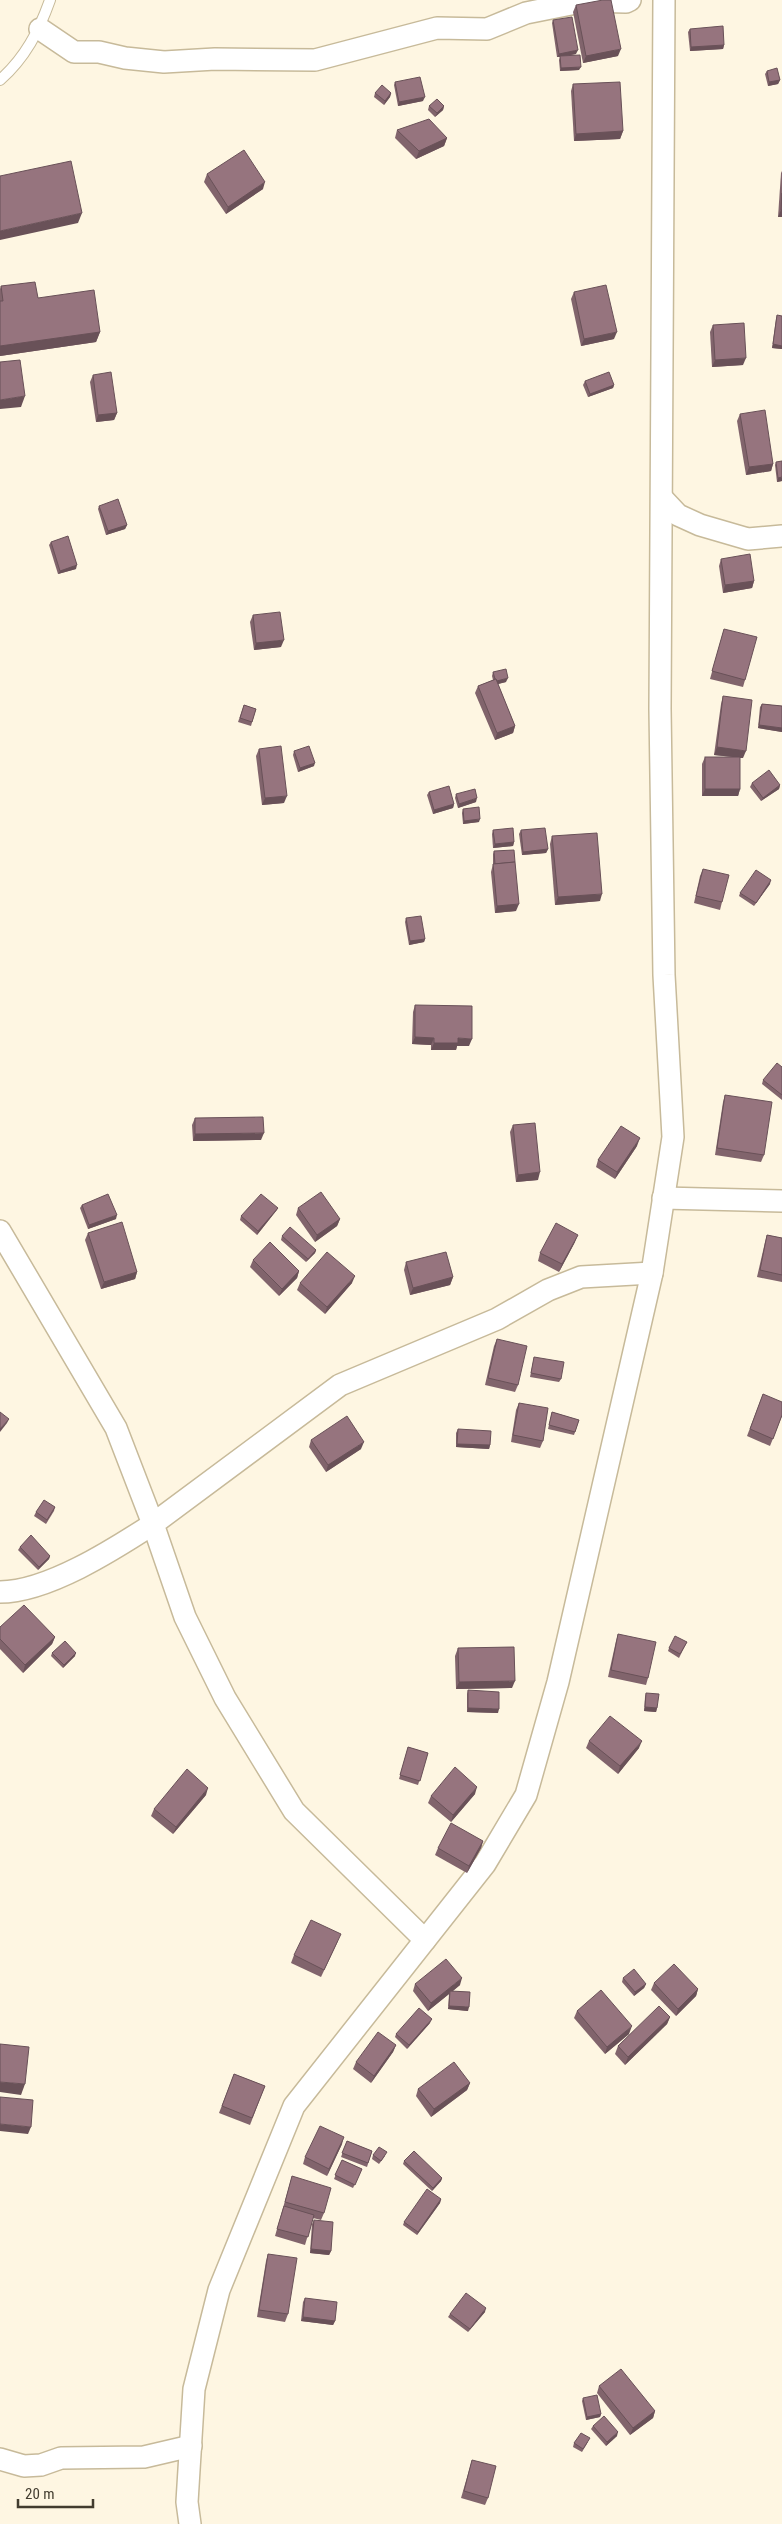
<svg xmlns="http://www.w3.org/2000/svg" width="782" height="2524" viewBox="0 0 782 2524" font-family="'Roboto Condensed',sans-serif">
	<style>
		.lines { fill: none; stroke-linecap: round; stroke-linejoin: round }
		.lane-casing { stroke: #c7ba9a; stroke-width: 12 }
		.street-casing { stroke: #c7ba9a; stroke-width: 24 }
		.lane { stroke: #fff; stroke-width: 10 }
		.street { stroke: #fff; stroke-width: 21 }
		.wall { fill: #81646c }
		.shaded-wall { fill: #695158 }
		.building { fill: #96747e; stroke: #695158 }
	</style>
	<rect width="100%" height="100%" fill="#fef6e2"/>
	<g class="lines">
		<g class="lane-casing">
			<path id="lane" d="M0,80C25,58 39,31 50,0"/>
		</g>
		<g class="street-casing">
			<g id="street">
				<path d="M40,29L74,52H99L125,58L164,62L215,59L315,60L437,28L487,29L526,13L586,1L626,2L630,0"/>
				<path d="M662,498L678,515L700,525L748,539L782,536"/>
				<path d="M663,1198L782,1201"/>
				<path d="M0,1231L116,1428L153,1524C113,1550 47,1592 0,1592"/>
				<path d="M425,1940L294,1811L225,1698L185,1617L153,1524L340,1385L497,1319L548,1290L581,1277L652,1273"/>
				<path d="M0,2459L24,2466L41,2465L61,2458L144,2457L191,2446"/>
				<path d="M190,2524L187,2502L194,2389L219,2290L294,2106L485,1864L526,1795L558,1682L652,1273L673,1137L664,975L660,709L664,0"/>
			</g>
		</g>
		<use href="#lane" class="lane"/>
		<use href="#street" class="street"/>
	</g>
	<g class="wall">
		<path d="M576,5L618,56L583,63L573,12Z"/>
		<path d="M553,20L576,54L567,56L579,70L560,71L559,60L560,57H557L552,23Z"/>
		<path d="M690,29L724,45L723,49L690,51L688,32Z"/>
		<path d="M767,71L780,80L778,84L768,86L765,74Z"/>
		<path d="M395,82L423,101L398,106L394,85Z"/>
		<path d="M573,84L623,131L620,139L574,141L571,91Z"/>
		<path d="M375,93H391L390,97L384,105L374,97Z"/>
		<path d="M429,106H444L443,110L435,117L428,110Z"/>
		<path d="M397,130L447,138L444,146L416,159L395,138Z"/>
		<path d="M782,171V217H778L781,173Z"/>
		<path d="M207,174L263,189L226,214L204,182Z"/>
		<path d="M1,286L38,298L100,332L96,342L0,356V289Z"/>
		<path d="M574,292L614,339L581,346L571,299Z"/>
		<path d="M777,315L782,349L772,348L776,319Z"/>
		<path d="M713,325L743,365L712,367L710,332Z"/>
		<path d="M93,375L117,413L114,420L96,422L90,382Z"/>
		<path d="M585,381L614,385L613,388L588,397L583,385Z"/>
		<path d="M740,414L773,464L771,471L746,475L737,421Z"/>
		<path d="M776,462L782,481L777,482L775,465Z"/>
		<path d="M99,506L127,525L125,529L106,535L98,509Z"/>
		<path d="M51,542L76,569L58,574L49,545Z"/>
		<path d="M721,559L754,581L752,588L723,593L719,566Z"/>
		<path d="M253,615L281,647L254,650L250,622Z"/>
		<path d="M724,629L745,680L743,687L710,679Z"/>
		<path d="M493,672L506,682L498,684L515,726L513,733L495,740L475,693L478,686L493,680L492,676Z"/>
		<path d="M723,696L743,758H740V789L738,796H702V764L705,757H733L714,755L721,704Z"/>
		<path d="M762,704L782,706V732L758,728L760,707Z"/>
		<path d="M244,705L256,709L251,726L238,722Z"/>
		<path d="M259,749L284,803L262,805L256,756Z"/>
		<path d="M294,751L314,766L298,772L293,755Z"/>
		<path d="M752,783L780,785L779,789L761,801L750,787Z"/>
		<path d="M429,792L454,804L453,808L433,814L427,795Z"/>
		<path d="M456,794L476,802L458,808L455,798Z"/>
		<path d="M463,809L479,822L463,824L462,813Z"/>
		<path d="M493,830L514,842L513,846L493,848L492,834Z"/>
		<path d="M521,830L548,849L546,853L522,855L519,834Z"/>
		<path d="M552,836L600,901L555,905L550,844Z"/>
		<path d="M494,851L515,862L516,911L495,913L491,872L493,864V854Z"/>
		<path d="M703,869L722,902L720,910L694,903L700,876Z"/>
		<path d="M770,884L754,906L739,896L740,893Z"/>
		<path d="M406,918L425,939L424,942L409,945L405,922Z"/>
		<path d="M415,1005L469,1046H457L456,1050H431V1045L412,1044L413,1012Z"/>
		<path d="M782,1067V1100L762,1084L763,1080Z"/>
		<path d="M725,1095L764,1155L761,1162L715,1155L723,1102Z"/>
		<path d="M195,1118L261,1140L193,1141L192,1125Z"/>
		<path d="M513,1125L538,1180L516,1182L510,1132Z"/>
		<path d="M637,1146L615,1179L596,1167L598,1160Z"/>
		<path d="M82,1205L116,1219L88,1229L80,1208Z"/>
		<path d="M278,1208L276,1211L257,1235L240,1220L241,1216Z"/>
		<path d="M298,1208L340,1219L337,1226L315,1242L296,1215Z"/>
		<path d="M88,1233L137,1272L135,1279L101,1289L85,1240Z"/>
		<path d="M767,1235L782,1238V1282L757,1277L765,1242Z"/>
		<path d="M282,1236L316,1250L315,1253L306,1262L281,1240Z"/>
		<path d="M575,1242L559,1272L538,1261L540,1253Z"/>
		<path d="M253,1260L299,1271L297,1278L279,1296L250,1267Z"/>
		<path d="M406,1262L453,1277L450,1285L410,1295L404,1270Z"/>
		<path d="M300,1283H352L325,1314L297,1290Z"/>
		<path d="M497,1339L518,1385L515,1392L485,1385L494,1346Z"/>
		<path d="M534,1357L561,1379L559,1382L530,1377Z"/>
		<path d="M763,1394L782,1416L770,1446L747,1436Z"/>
		<path d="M519,1403L543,1441L540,1448L511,1442L516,1410Z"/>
		<path d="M552,1412L579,1420L574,1435L548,1429Z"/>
		<path d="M458,1429L490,1445L489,1449L456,1447V1433Z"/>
		<path d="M311,1440L361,1449L326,1472L309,1447Z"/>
		<path d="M55,1507L54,1511L46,1524L34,1516L36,1512Z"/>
		<path d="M20,1547L50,1556L49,1559L38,1570L18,1550Z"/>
		<path d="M0,1627L55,1637L52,1644L23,1673L0,1649Z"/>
		<path d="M618,1634L648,1678L646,1685L608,1677L616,1641Z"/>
		<path d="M687,1642L679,1658L668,1651L669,1648Z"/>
		<path d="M458,1648L512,1688L456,1689L455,1656Z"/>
		<path d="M52,1653L75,1656L63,1668L51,1656Z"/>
		<path d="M468,1690L498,1713L467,1712V1694Z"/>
		<path d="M646,1693L657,1708L656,1712L644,1711L645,1697Z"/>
		<path d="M589,1741L639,1748L618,1774L586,1748Z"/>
		<path d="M408,1747L428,1753L418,1785L399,1779Z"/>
		<path d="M475,1794L451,1822L428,1803L431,1796Z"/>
		<path d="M206,1795L173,1834L151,1816L154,1809Z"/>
		<path d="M483,1841L481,1848L467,1873L435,1855L438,1848Z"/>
		<path d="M338,1941L321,1977L291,1963L294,1955Z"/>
		<path d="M623,1978L646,1984L644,1988L634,1996L622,1982Z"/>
		<path d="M654,1983L698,1989L696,1996L676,2016L651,1990Z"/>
		<path d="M415,1984L460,1985L453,1991L468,2011L448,2009L449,1994L428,2011L413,1991Z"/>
		<path d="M577,2011L629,2034L605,2054L574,2018Z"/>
		<path d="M670,2017L667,2024L625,2065L615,2054L618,2046Z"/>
		<path d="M430,2023L407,2049L395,2037L396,2034Z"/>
		<path d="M396,2045L393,2052L371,2083L353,2069L356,2062Z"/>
		<path d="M234,2074L265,2086L250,2125L219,2113Z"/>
		<path d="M470,2083L467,2090L431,2117L416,2096L418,2089Z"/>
		<path d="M347,2141L372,2151L367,2167L341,2157Z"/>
		<path d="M342,2144L327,2176L303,2164L305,2157Z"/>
		<path d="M373,2155L385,2156L379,2164L372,2159Z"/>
		<path d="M342,2160L362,2169L353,2188L334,2179Z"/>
		<path d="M404,2161L442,2178L441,2181L432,2191L403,2164Z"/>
		<path d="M292,2176L324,2213L321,2220L313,2218L305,2245L275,2236Z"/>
		<path d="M441,2199L440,2203L417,2235L403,2225L404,2222Z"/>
		<path d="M314,2220L331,2251L329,2255L310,2253L312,2224Z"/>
		<path d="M268,2254L288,2314L285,2322L257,2317L266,2261Z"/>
		<path d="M305,2298L335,2321L333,2325L301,2321L303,2302Z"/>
		<path d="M485,2312L468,2332L448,2317L450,2314Z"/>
		<path d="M599,2386L655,2411L653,2418L630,2435L597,2393Z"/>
		<path d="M583,2398L601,2414L600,2417L586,2420L582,2401Z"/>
		<path d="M593,2426L617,2436L606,2446L591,2429Z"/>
		<path d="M588,2442L582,2452L573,2447L574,2443Z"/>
		<path d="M472,2460L488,2498L485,2505L461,2498Z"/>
	</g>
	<g class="shaded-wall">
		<path d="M724,45L723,49L690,51L691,47Z"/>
		<path d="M621,49L618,56L583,63L586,56Z"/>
		<path d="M578,50L576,54L557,57L559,54Z"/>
		<path d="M581,67L579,70L560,71L561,68Z"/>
		<path d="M780,80L778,84L768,86L769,82Z"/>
		<path d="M391,93L390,97L384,105L385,101Z"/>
		<path d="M425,97L423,101L398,106L399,102Z"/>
		<path d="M444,106L443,110L435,117L437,113Z"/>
		<path d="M623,131L620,139L574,141L576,134Z"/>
		<path d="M447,138L444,146L416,159L419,151Z"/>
		<path d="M265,182L263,189L226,214L228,207Z"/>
		<path d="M781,210H782V217H778Z"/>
		<path d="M82,213L78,223L0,240V231Z"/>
		<path d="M100,332L96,342L0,356V346Z"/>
		<path d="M617,332L614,339L581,346L584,339Z"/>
		<path d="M773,344L782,346V349L772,348Z"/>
		<path d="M746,358L743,365L712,367L715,360Z"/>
		<path d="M614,385L613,388L588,397L590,394Z"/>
		<path d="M25,396L21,407L0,409V400Z"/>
		<path d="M117,413L114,420L96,422L98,415Z"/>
		<path d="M773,464L771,471L746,475L749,467Z"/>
		<path d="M782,477V481L777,482L778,478Z"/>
		<path d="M127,525L125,529L106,535L108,531Z"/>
		<path d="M77,565L76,569L58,574L60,571Z"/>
		<path d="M754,581L752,588L723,593L725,585Z"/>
		<path d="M284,640L281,647L254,650L256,643Z"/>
		<path d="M508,678L506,682L494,685L496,681Z"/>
		<path d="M759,725L782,728V732L758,728Z"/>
		<path d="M515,726L513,733L495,740L497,733Z"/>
		<path d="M717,747L746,751L743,758L714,755Z"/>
		<path d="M315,763L314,766L298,772L300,768Z"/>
		<path d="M780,785L779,789L761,801L763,798Z"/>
		<path d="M705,789H740L738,796H702Z"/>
		<path d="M287,796L284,803L262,805L265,798Z"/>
		<path d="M477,798L476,802L458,808L459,804Z"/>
		<path d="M454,804L453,808L433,814L434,810Z"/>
		<path d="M480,819L479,822L463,824L464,821Z"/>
		<path d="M514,842L513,846L493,848L495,844Z"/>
		<path d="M548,849L546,853L522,855L523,852Z"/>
		<path d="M771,880L770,884L754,906L756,903Z"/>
		<path d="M602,894L600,901L555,905L558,897Z"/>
		<path d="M519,904L516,911L495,913L497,906Z"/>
		<path d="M425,939L424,942L409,945L410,941Z"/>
		<path d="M415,1037L434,1038L431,1045L412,1044Z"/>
		<path d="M458,1038L472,1039L469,1046H457L456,1050H431L434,1043Z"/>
		<path d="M264,1133L261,1140L193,1141L195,1134Z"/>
		<path d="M640,1138L637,1146L615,1179L617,1172Z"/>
		<path d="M540,1172L538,1180L516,1182L518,1175Z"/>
		<path d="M278,1208L276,1211L257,1235L258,1231Z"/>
		<path d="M117,1215L116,1219L88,1229L89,1225Z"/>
		<path d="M340,1219L337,1226L315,1242L317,1235Z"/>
		<path d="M578,1235L575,1242L559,1272L562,1264Z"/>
		<path d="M316,1250L315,1253L306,1262L308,1259Z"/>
		<path d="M299,1271L297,1278L279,1296L282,1289Z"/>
		<path d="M137,1272L135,1279L101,1289L104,1282Z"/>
		<path d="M355,1276L352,1283L325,1314L327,1307Z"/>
		<path d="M453,1277L450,1285L410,1295L413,1288Z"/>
		<path d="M9,1419L7,1423L0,1432V1429Z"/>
		<path d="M364,1442L361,1449L326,1472L328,1465Z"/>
		<path d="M457,1444L490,1445L489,1449L456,1447Z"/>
		<path d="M50,1556L49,1559L38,1570L39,1567Z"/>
		<path d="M55,1637L52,1644L23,1673L25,1665Z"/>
		<path d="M76,1653L75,1656L63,1668L64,1665Z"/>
		<path d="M515,1681L512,1688L456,1689L459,1682Z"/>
		<path d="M645,1707L657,1708L656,1712L644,1711Z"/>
		<path d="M468,1708L499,1709L498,1713L467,1712Z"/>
		<path d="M642,1741L639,1748L618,1774L620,1766Z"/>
		<path d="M477,1787L475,1794L451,1822L453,1815Z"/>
		<path d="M208,1788L206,1795L173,1834L176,1827Z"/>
		<path d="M483,1841L481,1848L467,1873L469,1866Z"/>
		<path d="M462,1978L460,1985L450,1993V1991L449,1994L428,2011L431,2003Z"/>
		<path d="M646,1984L644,1988L634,1996L635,1992Z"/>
		<path d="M698,1989L696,1996L676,2016L678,2009Z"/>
		<path d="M449,2006L469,2007L468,2011L448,2009Z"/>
		<path d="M670,2017L667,2024L625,2065L628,2057Z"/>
		<path d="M432,2019L430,2023L407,2049L409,2045Z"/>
		<path d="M632,2026L629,2034L605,2054L607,2047Z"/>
		<path d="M396,2045L393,2052L371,2083L374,2076Z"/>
		<path d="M0,2082L25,2084L21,2095L0,2092Z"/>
		<path d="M470,2083L467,2090L431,2117L434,2109Z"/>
		<path d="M0,2124L31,2127L28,2134L0,2131Z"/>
		<path d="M344,2137L342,2144L327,2176L329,2169Z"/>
		<path d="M442,2178L441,2181L432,2191L433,2188Z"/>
		<path d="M441,2199L440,2203L417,2235L418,2232Z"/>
		<path d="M311,2249L331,2251L329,2255L310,2253Z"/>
		<path d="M486,2308L485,2312L468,2332L470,2329Z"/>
		<path d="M303,2317L335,2321L333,2325L301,2321Z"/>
		<path d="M655,2411L653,2418L630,2435L633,2428Z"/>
		<path d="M601,2414L600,2417L586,2420L587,2417Z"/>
		<path d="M618,2432L617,2436L606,2446L607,2442Z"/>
	</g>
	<g class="building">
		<path d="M603,0H611L621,49L586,56L576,5Z"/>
		<path d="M572,17L578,50L559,54L553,20Z"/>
		<path d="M723,26L724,45L691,47L690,29Z"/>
		<path d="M580,55L581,67L561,68L560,56Z"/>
		<path d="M777,68L780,80L769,82L767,71Z"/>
		<path d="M420,77L425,97L399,102L395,82Z"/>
		<path d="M620,82L623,131L576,134L573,84Z"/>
		<path d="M382,85L391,93L385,101L375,93Z"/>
		<path d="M437,99L444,106L437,113L429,106Z"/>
		<path d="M429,119L447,138L419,151L397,130Z"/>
		<path d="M244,150L265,182L228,207L207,174Z"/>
		<path d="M71,161L82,213L0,231V176Z"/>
		<path d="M782,193V210H781Z"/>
		<path d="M35,282L38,298L94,290L100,332L0,346V301H3L1,286Z"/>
		<path d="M606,285L617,332L584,339L574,292Z"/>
		<path d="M777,315L782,316V346L773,344Z"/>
		<path d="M744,323L746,358L715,360L713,325Z"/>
		<path d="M20,360L25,396L0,400V362Z"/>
		<path d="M111,372L117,413L98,415L93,375Z"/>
		<path d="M609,372L614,385L590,394L585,381Z"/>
		<path d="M765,410L773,464L749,467L740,414Z"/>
		<path d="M782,461V477L778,478L776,462Z"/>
		<path d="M118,499L127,525L108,531L99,506Z"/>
		<path d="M68,536L77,565L60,571L51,542Z"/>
		<path d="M750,554L754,581L725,585L721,559Z"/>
		<path d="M280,612L284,640L256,643L253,615Z"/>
		<path d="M724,629L757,637L745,680L712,671Z"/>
		<path d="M506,669L508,678L497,681L496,679H495L493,672Z"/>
		<path d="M496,679L515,726L497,733L478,686Z"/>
		<path d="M723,696L752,700L746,751L717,747Z"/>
		<path d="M762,704L782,706V728L759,725Z"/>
		<path d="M244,705L256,709L252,722L240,718Z"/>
		<path d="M281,746L287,796L265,798L259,749Z"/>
		<path d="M309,746L315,763L300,768L294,751Z"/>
		<rect x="705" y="757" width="35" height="32"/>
		<path d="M769,770L780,785L763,798L752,783Z"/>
		<path d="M449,786L454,804L434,810L429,792Z"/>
		<path d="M475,789L477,798L459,804L456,794Z"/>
		<path d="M479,807L480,819L464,821L463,809Z"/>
		<path d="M513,828L514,842L495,844L493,830Z"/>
		<path d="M545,828L548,849L523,852L521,830Z"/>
		<path d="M597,833L602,894L558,897L552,836Z"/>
		<path d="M514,850L515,862L495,864L494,851Z"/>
		<path d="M515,862L519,904L497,906L493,864Z"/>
		<path d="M703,869L729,875L722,902L696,896Z"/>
		<path d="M756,870L771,880L756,903L740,893Z"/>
		<path d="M421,916L425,939L410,941L406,918Z"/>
		<path d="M415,1005L472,1006V1039L458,1038V1043H434V1038L415,1037Z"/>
		<path d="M777,1063L782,1067V1095L763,1080Z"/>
		<path d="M725,1095L772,1102L764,1155L717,1148Z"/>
		<path d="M263,1117L264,1133L195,1134V1118Z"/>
		<path d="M535,1123L540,1172L518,1175L513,1125Z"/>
		<path d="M621,1126L640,1138L617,1172L598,1160Z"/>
		<path d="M321,1192L340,1219L317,1235L298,1208Z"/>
		<path d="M108,1194L117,1215L89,1225L82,1205Z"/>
		<path d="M261,1194L278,1208L258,1231L241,1216Z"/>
		<path d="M122,1222L137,1272L104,1282L88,1233Z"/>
		<path d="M556,1223L578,1235L562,1264L540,1253Z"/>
		<path d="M290,1227L316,1250L308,1259L282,1236Z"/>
		<path d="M767,1235L782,1238V1275L760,1270Z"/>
		<path d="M270,1242L299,1271L282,1289L253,1260Z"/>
		<path d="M327,1252L355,1276L327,1307L300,1283Z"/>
		<path d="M446,1252L453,1277L413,1288L406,1262Z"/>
		<path d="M497,1339L527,1346L518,1385L488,1378Z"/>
		<path d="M534,1357L564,1362L561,1379L531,1373Z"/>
		<path d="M763,1394L782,1402V1415L773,1439L750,1429Z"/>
		<path d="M519,1403L548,1408L543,1441L513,1435Z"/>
		<path d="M0,1412L9,1419L0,1429Z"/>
		<path d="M552,1412L579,1420L575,1432L549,1425Z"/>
		<path d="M347,1416L364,1442L328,1465L311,1440Z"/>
		<path d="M458,1429L491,1431L490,1445L457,1444Z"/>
		<path d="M44,1500L55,1507L47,1520L36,1512Z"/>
		<path d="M31,1535L50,1556L39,1567L20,1547Z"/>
		<path d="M24,1605L55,1637L25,1665L0,1639V1627Z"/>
		<path d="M618,1634L656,1642L648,1678L611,1670Z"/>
		<path d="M675,1636L687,1642L680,1654L669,1648Z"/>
		<path d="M65,1641L76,1653L64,1665L52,1653Z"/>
		<path d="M514,1647L515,1681L459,1682L458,1648Z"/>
		<path d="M468,1690L499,1692V1709L468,1708Z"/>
		<path d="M646,1693L659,1694L657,1708L645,1707Z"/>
		<path d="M610,1716L642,1741L620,1766L589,1741Z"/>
		<path d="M408,1747L428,1753L420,1781L400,1775Z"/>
		<path d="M455,1767L477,1787L453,1815L431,1796Z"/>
		<path d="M187,1769L208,1788L176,1827L154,1809Z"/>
		<path d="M451,1823L483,1841L469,1866L438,1848Z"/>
		<path d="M311,1920L341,1934L324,1970L294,1955Z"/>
		<path d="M446,1959L462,1978L431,2003L415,1984Z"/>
		<path d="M674,1964L698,1989L678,2009L654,1983Z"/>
		<path d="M634,1969L646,1984L635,1992L623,1978Z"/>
		<path d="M601,1990L632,2026L607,2047L577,2011Z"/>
		<path d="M450,1991L470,1992L469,2007L449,2006Z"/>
		<path d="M659,2006L670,2017L628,2057L618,2046Z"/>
		<path d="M419,2008L432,2019L409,2045L396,2034Z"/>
		<path d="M378,2032L396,2045L374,2076L356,2062Z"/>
		<path d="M0,2044L29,2047L25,2084L0,2082Z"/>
		<path d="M454,2062L470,2083L434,2109L418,2089Z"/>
		<path d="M234,2074L265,2086L252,2118L222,2106Z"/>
		<path d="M0,2097L33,2100L31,2127L0,2124Z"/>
		<path d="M320,2126L344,2137L329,2169L305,2157Z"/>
		<path d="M347,2141L372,2151L368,2163L342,2153Z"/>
		<path d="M379,2147L387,2152L381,2161L373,2155Z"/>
		<path d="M414,2151L442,2178L433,2188L404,2161Z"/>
		<path d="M342,2160L362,2169L355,2185L335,2175Z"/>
		<path d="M292,2176L331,2188L324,2213L285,2202Z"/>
		<path d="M427,2189L441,2199L418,2232L404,2222Z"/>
		<path d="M284,2206L314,2215L308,2237L277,2229Z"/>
		<path d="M314,2220L333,2222L331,2251L311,2249Z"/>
		<path d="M268,2254L297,2258L288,2314L259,2310Z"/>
		<path d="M466,2293L486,2308L470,2329L450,2314Z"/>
		<path d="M305,2298L337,2302L335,2321L303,2317Z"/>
		<path d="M621,2369L655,2411L633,2428L599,2386Z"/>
		<path d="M597,2395L601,2414L587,2417L583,2398Z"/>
		<path d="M604,2416L618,2432L607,2442L593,2426Z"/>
		<path d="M581,2433L590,2438L583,2449L574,2443Z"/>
		<path d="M472,2460L496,2466L488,2498L464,2491Z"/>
	</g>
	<path d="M18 2499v8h75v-8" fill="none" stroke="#423c2f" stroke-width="2.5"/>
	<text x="25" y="2499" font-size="15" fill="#423c2f" stroke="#fef6e2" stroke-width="4" paint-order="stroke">20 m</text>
</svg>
